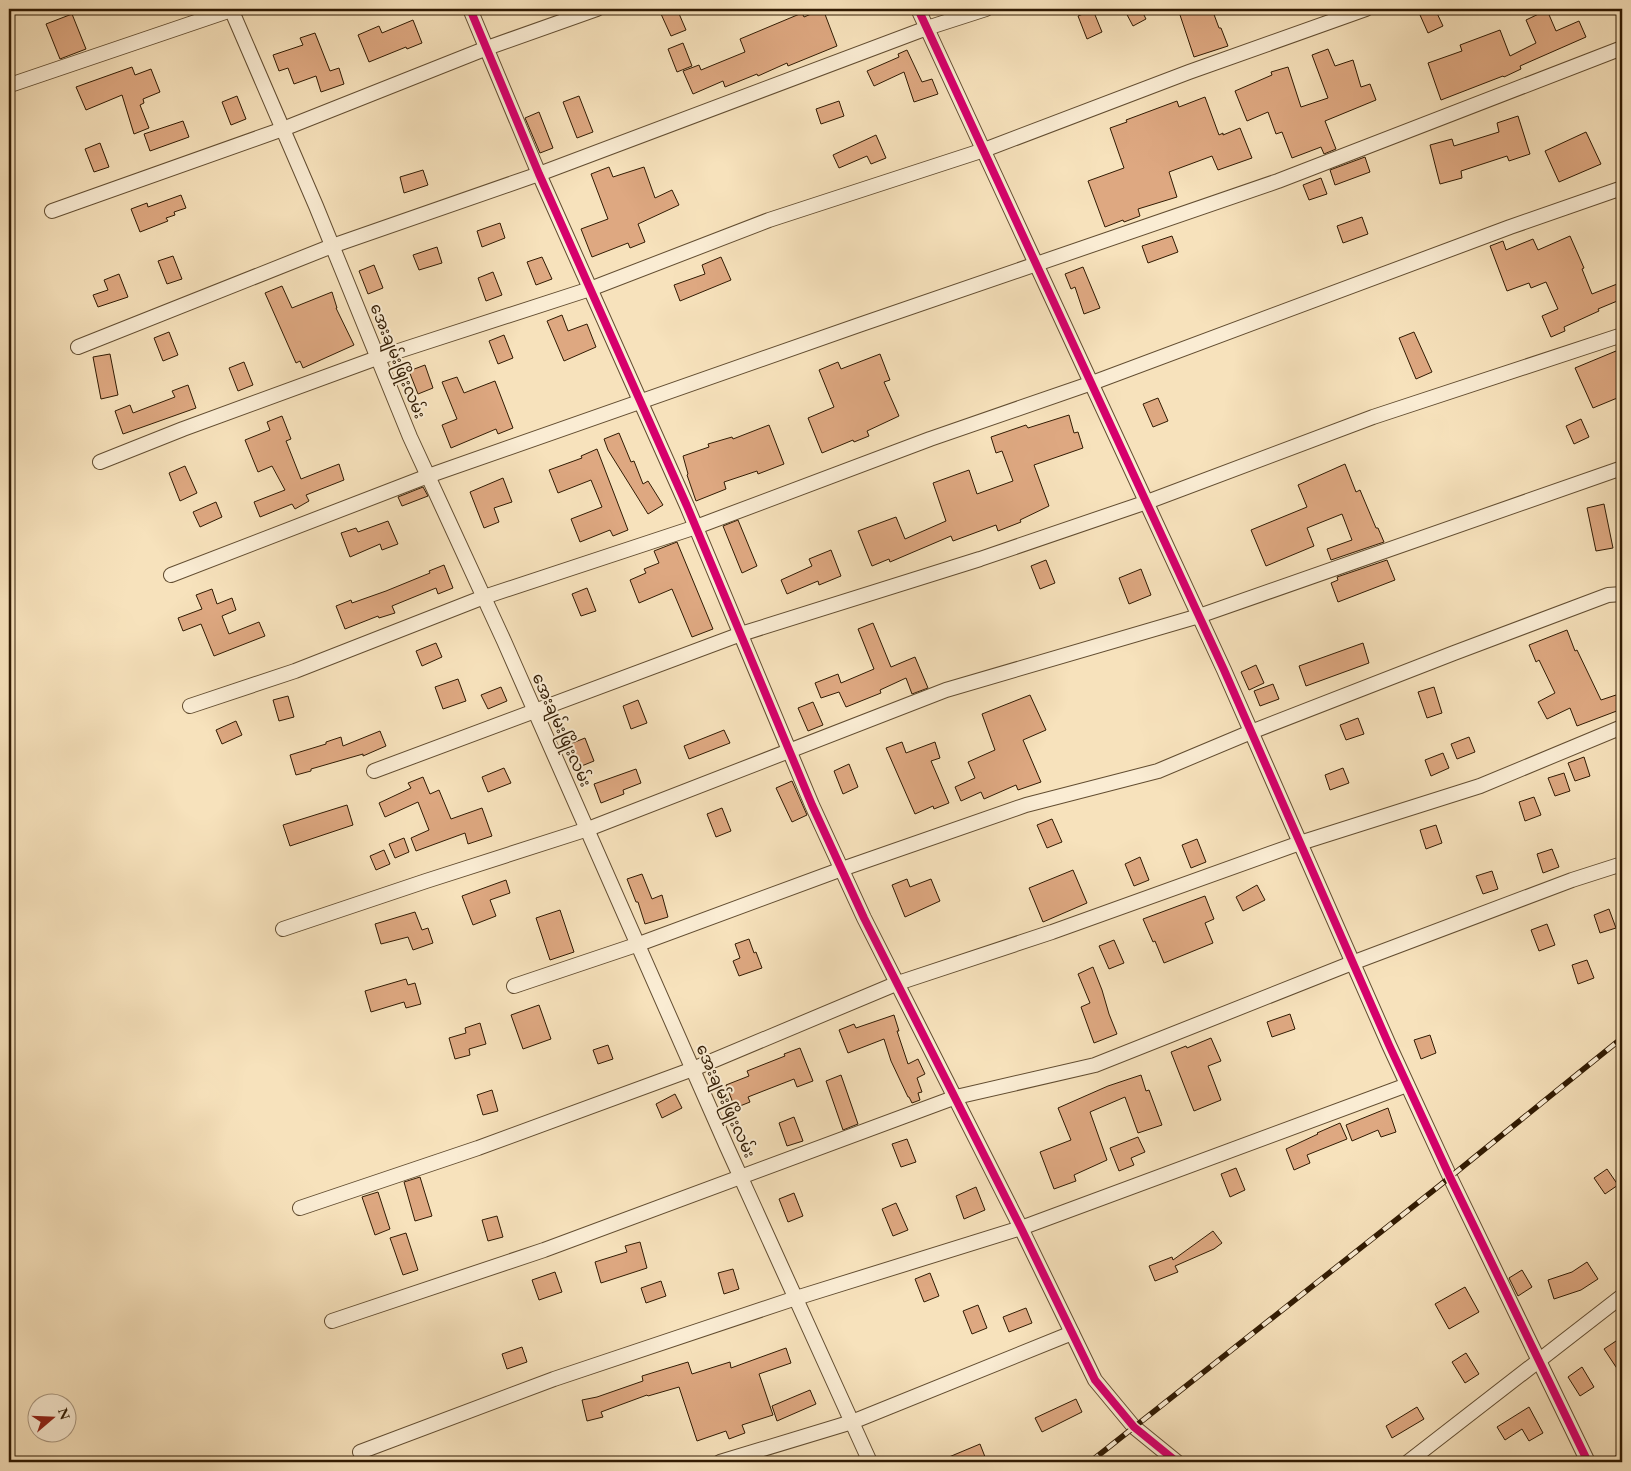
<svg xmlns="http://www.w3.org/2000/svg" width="1631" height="1471" viewBox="0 0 1631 1471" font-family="'EB Garamond','Noto Sans Myanmar',serif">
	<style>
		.building { fill: #dea881; stroke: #311b03 }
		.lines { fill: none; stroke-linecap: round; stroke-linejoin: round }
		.street-casing { stroke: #624d31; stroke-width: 16 }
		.street { stroke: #faecd3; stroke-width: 14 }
		.rail-casing { stroke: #311b03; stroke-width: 5.5 }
		.rail { stroke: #faecd3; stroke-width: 4; stroke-dasharray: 11; stroke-linecap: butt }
		.cycleway-casing { stroke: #faecd3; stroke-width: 11 }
		.cycleway { stroke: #d6006c; stroke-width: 8 }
		.labels { text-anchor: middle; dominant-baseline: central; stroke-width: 4; stroke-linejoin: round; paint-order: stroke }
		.street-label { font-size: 16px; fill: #311b03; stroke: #faecd3 }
	</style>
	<rect width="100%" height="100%" fill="#f7e2bc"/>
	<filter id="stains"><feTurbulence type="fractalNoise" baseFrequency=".004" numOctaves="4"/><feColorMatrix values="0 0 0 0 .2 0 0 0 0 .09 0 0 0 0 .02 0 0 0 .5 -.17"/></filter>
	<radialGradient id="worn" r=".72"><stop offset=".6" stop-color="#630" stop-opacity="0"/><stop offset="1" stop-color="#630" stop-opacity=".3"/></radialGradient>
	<g class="building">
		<path d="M674,9H677L686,30L671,36L661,14Z"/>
		<path d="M823,9L837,46L788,66L787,63L758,76L757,74L725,87L723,81L693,94L683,71L699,65L701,70L745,52L740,39L802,13L804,17Z"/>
		<path d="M1124,9H1141L1146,19L1133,26Z"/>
		<path d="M1178,9H1212L1219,28H1221L1228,46L1194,57Z"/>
		<path d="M1433,9H1435L1443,26L1428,33L1420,15Z"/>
		<path d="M1093,10L1102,32L1087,39L1078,16Z"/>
		<path d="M1547,10L1556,31L1579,21L1586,37L1520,66L1521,69L1504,77L1503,76L1441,100L1428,63L1462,51L1460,45L1500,30L1510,56L1536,43L1526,20Z"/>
		<path d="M72,14L86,49L60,59L46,24Z"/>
		<path d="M413,20L422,43L407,49L406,47L369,62L358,35L379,26L382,33Z"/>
		<path d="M315,33L330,71L339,68L344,84L321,92L316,76L294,84L288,68L279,71L273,55L303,45L300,38Z"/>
		<path d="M683,43L692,66L677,72L668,49Z"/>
		<path d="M1328,49L1335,66L1353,60L1361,87L1370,84L1376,100L1325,121L1336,149L1324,154L1321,147L1292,158L1282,132L1276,134L1268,112L1247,121L1235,91L1272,75L1271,72L1288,67L1301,107L1328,98L1312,55Z"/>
		<path d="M907,50L922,82L932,79L938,94L914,102L904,72L874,86L867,71L899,57L898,54Z"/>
		<path d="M132,67L135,75L151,69L160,92L143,99L144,103L140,105L149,128L134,134L122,95L86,110L76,87Z"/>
		<path d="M237,96L246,119L231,125L222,102Z"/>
		<path d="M579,96L593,132L577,138L563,102Z"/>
		<path d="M1205,97L1219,135L1223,133V135L1240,128L1252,158L1218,170L1212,156L1169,172L1177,197L1138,209L1140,216L1124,222L1123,220L1105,227L1088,181L1124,168L1110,128L1127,122L1126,120L1177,101L1179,107Z"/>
		<path d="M839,101L844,116L821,124L816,109Z"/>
		<path d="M539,112L553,148L540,153L525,118Z"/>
		<path d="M1518,116L1530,154L1509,161L1507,156L1461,171L1462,178L1440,184L1430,145L1452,139L1454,146L1499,132L1497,123Z"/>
		<path d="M183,121L189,137L150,151L144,134Z"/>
		<path d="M1586,132L1601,164L1559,182L1545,151Z"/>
		<path d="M876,135L886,158L871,164L867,156L839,168L833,155Z"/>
		<path d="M100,143L109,167L94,172L85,149Z"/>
		<path d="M1365,157L1370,172L1335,185L1330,170Z"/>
		<path d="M609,167L613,177L644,167L655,198L672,190L679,205L638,224L645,242L630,248L628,243L592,257L581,229L608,219L591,174Z"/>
		<path d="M423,170L428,185L404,193L400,177Z"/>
		<path d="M1321,178L1327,194L1309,200L1303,185Z"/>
		<path d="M181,195L186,208L174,212L175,215L166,218L168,221L140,232L131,209L147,203L148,207Z"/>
		<path d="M1362,217L1368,234L1343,243L1337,226Z"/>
		<path d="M500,223L505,238L482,247L477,231Z"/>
		<path d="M1172,236L1178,252L1148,263L1142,246Z"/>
		<path d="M1570,236L1584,268L1582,269L1592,294L1622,282V299L1598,309L1599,311L1564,327L1565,331L1551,337L1542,316L1558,309L1546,282L1531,288L1529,283L1507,291L1490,246L1503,241L1506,250L1533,239L1538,250Z"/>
		<path d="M437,247L442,263L419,270L413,255Z"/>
		<path d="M173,256L182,279L167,284L158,261Z"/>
		<path d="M542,257L552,279L536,285L527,262Z"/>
		<path d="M721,257L731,280L680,301L674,285L705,274L702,265Z"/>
		<path d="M374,265L383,288L368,294L359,271Z"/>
		<path d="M1083,267L1100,308L1084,314L1075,287L1071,289L1065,274Z"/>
		<path d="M493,272L502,295L486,301L478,278Z"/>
		<path d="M119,274L128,297L98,307L93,295L108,290L104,280Z"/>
		<path d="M282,286L292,308L332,292L337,308H336L354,345L303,368L300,361L296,363L265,293Z"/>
		<path d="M562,315L568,331L587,324L596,347L564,361L547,321Z"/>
		<path d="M169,332L178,355L163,361L154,338Z"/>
		<path d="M1414,332L1432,372L1416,379L1399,338Z"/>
		<path d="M504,335L513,358L498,364L489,341Z"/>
		<path d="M1616,351L1622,365V396L1593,408L1575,368Z"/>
		<path d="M110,354L118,395L101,399L93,357Z"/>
		<path d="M880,354L890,380L884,382L899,416L867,431L869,436L854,442L853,440L822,453L808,418L834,407L819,370L838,362L841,369Z"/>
		<path d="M244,362L253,385L238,391L229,368Z"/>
		<path d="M425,365L433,388L418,394L409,371Z"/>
		<path d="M457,377L464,393L495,381L513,428L498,434L496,429L451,448L442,425L457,419L442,382Z"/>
		<path d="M188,385L196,408L123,434L115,411L130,405L133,413L175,397L172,391Z"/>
		<path d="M1158,398L1168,421L1153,427L1143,404Z"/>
		<path d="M1069,415L1074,433L1078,432L1083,448L1034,465L1049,506L1020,520L1021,522L998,531L996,525L953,541L951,536L890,562L889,559L872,566L858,531L896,517L905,539L946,521L933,483L969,470L977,494L1013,481L1002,451L996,453L991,437L1026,425L1028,428Z"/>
		<path d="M282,416L291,439L286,441L301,479L339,464L344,480L306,495L309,501L295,509L292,504L260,517L254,502L285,490L272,466L258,472L245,440L270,430L267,422Z"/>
		<path d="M1581,419L1589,437L1574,444L1566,426Z"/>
		<path d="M769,425L784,464L758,474L757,471L724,482L726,489L696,501L687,475L688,474L683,456L709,447L708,444L732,437L733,439Z"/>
		<path d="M619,433L631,462L634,461L643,484L648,481L663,505L648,514L608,450L604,439Z"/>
		<path d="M597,449L628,530L613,536L610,530L580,542L571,519L602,507L591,480L558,493L549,470L582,458L581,456Z"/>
		<path d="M1345,464L1356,492L1360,490L1376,528H1378L1384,542L1331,560L1327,549L1352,540L1342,514L1307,528L1314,546L1266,566L1251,530L1307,507L1298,485Z"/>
		<path d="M185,466L197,493L180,501L169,473Z"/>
		<path d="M503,478L512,502L494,508L499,522L484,528L470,492Z"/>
		<path d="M423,487L428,496L402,506L398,497Z"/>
		<path d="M216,502L222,517L200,527L193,512Z"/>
		<path d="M1604,504L1613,548L1596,551L1587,508Z"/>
		<path d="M738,520L757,566L742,573L723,526Z"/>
		<path d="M388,521L398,544L382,550L380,544L350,557L341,533L356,528L358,532Z"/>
		<path d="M677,542L713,629L692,637L672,589L639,603L630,580L646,573L644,569L659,563L654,551Z"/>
		<path d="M831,550L841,576L819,585L818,581L787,594L781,580L812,566L809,559Z"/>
		<path d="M1046,560L1055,583L1040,589L1031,566Z"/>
		<path d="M1387,560L1395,580L1338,602L1331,583L1338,580L1337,577Z"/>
		<path d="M444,565L453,588L438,594L436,588L392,606L395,613L379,618L378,616L345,629L336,606L351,600L352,603L386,591L430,573L429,571Z"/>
		<path d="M1141,569L1151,595L1129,604L1119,578Z"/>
		<path d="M587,588L596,611L581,616L572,594Z"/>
		<path d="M212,589L217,604L232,598L236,610L222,616L229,634L259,622L265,636L214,656L201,624L183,631L178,618L202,609L196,595Z"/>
		<path d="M873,623L891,667L915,657L928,688L912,694L906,678L880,690L881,693L846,707L839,692L821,698L815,683L838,674L841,683L874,669L858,629Z"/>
		<path d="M1567,630L1575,651L1577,650L1601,700L1622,693V709L1577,726L1570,708L1547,719L1538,702L1555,693L1539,660L1536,662L1529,645Z"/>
		<path d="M436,643L442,657L422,666L416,651Z"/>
		<path d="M1363,643L1369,663L1306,686L1299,666Z"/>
		<path d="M1256,665L1264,683L1249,690L1241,672Z"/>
		<path d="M458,679L466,701L443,709L435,687Z"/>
		<path d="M1273,684L1279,699L1260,706L1254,691Z"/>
		<path d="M501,687L507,701L488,709L481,695Z"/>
		<path d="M1434,687L1442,713L1427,718L1418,692Z"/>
		<path d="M1030,695L1046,730L1023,740L1041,782L1018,790L1016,785L984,799L981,792L961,801L955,787L975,778L968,762L995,750L982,714Z"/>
		<path d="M288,696L294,717L279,721L273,700Z"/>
		<path d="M638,700L647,723L631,729L623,706Z"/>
		<path d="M813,702L823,725L808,731L798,708Z"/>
		<path d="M1358,718L1364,734L1346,740L1340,725Z"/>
		<path d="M236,721L242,735L222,744L216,730Z"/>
		<path d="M724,730L730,743L689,759L684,746Z"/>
		<path d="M380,731L386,746L363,756V754L311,769V771L296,775L290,755L326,744V742L341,737L343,746Z"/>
		<path d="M1469,737L1475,752L1457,759L1451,744Z"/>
		<path d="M585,738L594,761L579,767L570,744Z"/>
		<path d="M902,742L906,753L935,742L940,758L931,761L949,803L934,809L933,806L915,814L886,748Z"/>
		<path d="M1443,753L1449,768L1431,776L1425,760Z"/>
		<path d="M1584,757L1590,776L1575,781L1568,763Z"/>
		<path d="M849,764L858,787L843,794L834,771Z"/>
		<path d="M504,768L511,783L488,792L482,777Z"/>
		<path d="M1343,768L1349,783L1330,790L1325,775Z"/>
		<path d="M636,769L641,783L623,790L624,794L601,803L594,784Z"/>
		<path d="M1564,773L1570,791L1555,796L1548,778Z"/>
		<path d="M423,777L430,794L439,790L451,819L482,808L492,836L468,844L465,833L416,851L411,838L429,830L418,802L385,817L379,803L411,788L408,783Z"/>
		<path d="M792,781L807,815L792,822L776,788Z"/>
		<path d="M1534,797L1541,815L1525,821L1519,802Z"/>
		<path d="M347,805L353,825L290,846L283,825Z"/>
		<path d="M722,808L731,831L716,837L707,814Z"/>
		<path d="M1052,819L1062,842L1047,848L1037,825Z"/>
		<path d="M1436,825L1442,843L1426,849L1420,830Z"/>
		<path d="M404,838L409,852L395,858L389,844Z"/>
		<path d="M1197,839L1206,862L1191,868L1182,845Z"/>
		<path d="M1552,849L1559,867L1543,873L1537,854Z"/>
		<path d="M384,850L390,864L376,870L370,856Z"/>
		<path d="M1140,857L1149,880L1134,886L1125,864Z"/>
		<path d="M1073,870L1087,903L1043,922L1029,888Z"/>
		<path d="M1492,871L1498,889L1483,894L1476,876Z"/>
		<path d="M642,874L652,899L662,895L668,917L645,924L638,902H636L627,879Z"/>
		<path d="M907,879L910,887L931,879L940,901L905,917L892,885Z"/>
		<path d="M506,880L510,893L490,900L496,916L473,925L462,896Z"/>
		<path d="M1257,885L1265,900L1243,911L1236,897Z"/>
		<path d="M1205,896L1214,919L1205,923L1213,943L1164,963L1155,941L1153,942L1143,919Z"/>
		<path d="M1609,909L1616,928L1600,933L1594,915Z"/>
		<path d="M560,910L574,952L550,960L536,918Z"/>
		<path d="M415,912L422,930L428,928L433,943L413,950L408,937L381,944L375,924Z"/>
		<path d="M1547,924L1555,945L1539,951L1531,930Z"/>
		<path d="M749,939L754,953L756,952L762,968L739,976L733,961L740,958L735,944Z"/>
		<path d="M1114,940L1124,963L1109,969L1099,946Z"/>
		<path d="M1587,960L1594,978L1578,984L1572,965Z"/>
		<path d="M1093,967L1102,990L1109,1014L1117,1034L1094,1043L1081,1007L1090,1003L1078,974Z"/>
		<path d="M406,979L408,985L415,983L421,1004L406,1008L404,1002L371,1012L365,991Z"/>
		<path d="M539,1005L551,1039L523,1049L511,1015Z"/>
		<path d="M1290,1014L1295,1029L1272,1037L1267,1022Z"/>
		<path d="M894,1015L899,1031H897L908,1064L918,1059L925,1074L917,1078L922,1092L918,1093L920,1100L912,1103L909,1097H908L891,1061L884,1039L848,1053L839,1030L854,1024L856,1028Z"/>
		<path d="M480,1023L486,1044L469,1049L470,1055L455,1059L449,1038L466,1033L465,1028Z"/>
		<path d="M1430,1035L1436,1053L1421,1059L1414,1040Z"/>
		<path d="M1211,1038L1221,1061L1208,1066L1221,1100L1194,1111L1171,1052L1186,1046L1187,1048Z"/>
		<path d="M608,1045L613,1059L598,1064L593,1050Z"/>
		<path d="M800,1048L813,1081L797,1087L794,1079L748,1097L750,1102L735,1108L726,1085L749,1076L747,1071L785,1056L784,1054Z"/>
		<path d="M841,1075L858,1124L843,1130L826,1081Z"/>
		<path d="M1141,1075L1146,1091L1149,1090L1162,1125L1138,1133L1125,1097L1090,1112L1107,1160L1074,1175L1076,1181L1054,1189L1040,1152L1071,1140L1058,1108L1108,1086Z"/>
		<path d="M492,1090L498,1111L483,1115L477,1095Z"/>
		<path d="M675,1094L682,1108L662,1118L656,1104Z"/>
		<path d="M1388,1108L1396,1132L1381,1137L1378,1130L1352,1141L1346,1125Z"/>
		<path d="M794,1117L803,1141L787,1146L779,1123Z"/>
		<path d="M1340,1123L1347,1139L1307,1155L1310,1163L1294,1170L1286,1149L1318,1134L1317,1133Z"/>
		<path d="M1138,1137L1145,1152L1131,1158L1134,1165L1119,1171L1110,1148Z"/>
		<path d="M907,1139L916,1162L901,1167L892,1144Z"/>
		<path d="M1236,1168L1245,1190L1230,1197L1221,1174Z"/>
		<path d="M1607,1169L1618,1185L1605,1194L1594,1178Z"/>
		<path d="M420,1177L432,1216L415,1221L404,1182Z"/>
		<path d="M976,1187L985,1210L964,1219L956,1196Z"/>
		<path d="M378,1192L390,1229L375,1235L362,1197Z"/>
		<path d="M794,1193L803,1216L788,1222L779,1199Z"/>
		<path d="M896,1203L908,1230L893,1236L882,1209Z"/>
		<path d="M497,1216L503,1237L488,1241L482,1220Z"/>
		<path d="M1213,1231L1222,1243L1214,1249L1175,1266L1178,1272L1155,1281L1149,1266L1172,1257L1173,1260Z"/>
		<path d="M406,1233L418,1270L403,1275L390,1238Z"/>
		<path d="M640,1242L647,1268L601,1283L595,1262L627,1252L625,1246Z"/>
		<path d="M1587,1262L1598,1279L1581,1290L1554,1299L1548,1280L1572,1272Z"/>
		<path d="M733,1269L739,1289L724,1294L718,1273Z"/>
		<path d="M1522,1270L1532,1287L1518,1296L1509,1278Z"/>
		<path d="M555,1272L562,1292L539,1300L532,1280Z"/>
		<path d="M930,1273L939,1296L924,1302L915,1279Z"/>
		<path d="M661,1281L666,1296L646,1303L641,1288Z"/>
		<path d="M1465,1287L1479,1312L1449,1329L1435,1304Z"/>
		<path d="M978,1305L987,1328L972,1334L963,1311Z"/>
		<path d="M1026,1308L1032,1323L1009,1332L1003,1317Z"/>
		<path d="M1622,1337V1376L1604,1349Z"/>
		<path d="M522,1347L527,1362L507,1369L502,1354Z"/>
		<path d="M786,1348L791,1363L759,1374L773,1415L742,1425L745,1433L729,1439L726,1431L697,1441L679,1387L648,1396L647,1395L601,1412L603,1417L587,1421L582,1400L597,1397L643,1381L642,1376L688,1362L692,1374L730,1362L731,1368Z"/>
		<path d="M1466,1353L1479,1374L1465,1383L1452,1362Z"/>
		<path d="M1582,1367L1594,1387L1580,1396L1568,1377Z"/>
		<path d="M810,1390L816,1404L777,1421L772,1406Z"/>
		<path d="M1076,1399L1082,1412L1042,1432L1035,1418Z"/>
		<path d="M1417,1407L1424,1419L1392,1438L1386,1426Z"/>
		<path d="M1529,1407L1543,1433L1529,1441L1522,1429L1505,1440L1497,1427Z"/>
		<path d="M980,1444L987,1462H937Z"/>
	</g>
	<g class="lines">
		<g class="street-casing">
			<g id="street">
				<path d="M231,9L316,206L410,437L504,641L727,1147L870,1462"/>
				<path d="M470,9L539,174L687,506L812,805L864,918L1021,1228L1095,1380L1134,1427L1177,1462"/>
				<path d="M918,9L1224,670L1389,1045L1450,1177L1588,1462"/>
				<path d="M13,84L234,9"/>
				<path d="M52,211L283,129L487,48L597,9"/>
				<path d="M78,347L332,246L539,174L927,28L986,9"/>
				<path d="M100,462L183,429L377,358L590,289L769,220L984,150L1189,72L1366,9"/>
				<path d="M171,575L428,476L859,325L1278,181L1622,48"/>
				<path d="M190,706L295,671L484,597L696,527L930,439L1092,383L1510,227L1622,188"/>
				<path d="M374,771L741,634L980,559L1147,502L1373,417L1622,335"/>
				<path d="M283,929L426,881L588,829L946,690L1199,616L1622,468"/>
				<path d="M514,986L639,944L842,869L1026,805L1158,771L1251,732L1454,653L1608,595L1622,594"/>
				<path d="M300,1208L478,1148L693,1069L898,983L1052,932L1300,843L1480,786L1622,727"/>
				<path d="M332,1321L544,1250L956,1097L1095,1065L1352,963L1572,880L1622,864"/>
				<path d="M360,1452L554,1379L796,1298L1021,1228L1407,1085"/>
				<path d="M720,1462L852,1422L1072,1333"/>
				<path d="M1408,1462L1622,1296"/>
				<path d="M1620,1462L1622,1461"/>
			</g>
		</g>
		<use href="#street" class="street"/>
		<g class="rail-casing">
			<path id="rail" d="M1090,1462L1439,1186L1622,1038"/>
		</g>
		<use href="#rail" class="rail"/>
		<g class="cycleway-casing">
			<g id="cycleway">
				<path d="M470,9L539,174L687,506L812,805L864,918L1021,1228L1095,1380L1134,1427L1177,1462"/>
				<path d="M918,9L1224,670L1389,1045L1450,1177L1588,1462"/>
			</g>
		</g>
		<use href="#cycleway" class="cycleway"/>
	</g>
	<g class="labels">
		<g class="street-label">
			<text transform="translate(398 361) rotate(68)">အေးချမ်းဖြိုးလမ်း</text>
			<text transform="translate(562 730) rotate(66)">အေးချမ်းဖြိုးလမ်း</text>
			<text transform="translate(726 1101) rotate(66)">အေးချမ်းဖြိုးလမ်း</text>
		</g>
	</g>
	<rect width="1631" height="1471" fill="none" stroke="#f7e2bc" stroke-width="30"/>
	<rect x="10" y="10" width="1611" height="1451" fill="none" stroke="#311b03" stroke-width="2.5"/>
	<rect x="15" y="15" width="1601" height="1441" fill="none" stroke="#311b03"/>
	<g transform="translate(52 1418) rotate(71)"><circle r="24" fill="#faecd3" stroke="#aa9880"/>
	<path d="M0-4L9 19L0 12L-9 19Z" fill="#8f2418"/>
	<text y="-8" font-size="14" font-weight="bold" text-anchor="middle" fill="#311b03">N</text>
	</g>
	<rect width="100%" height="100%" filter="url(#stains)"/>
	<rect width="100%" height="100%" fill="url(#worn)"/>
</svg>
